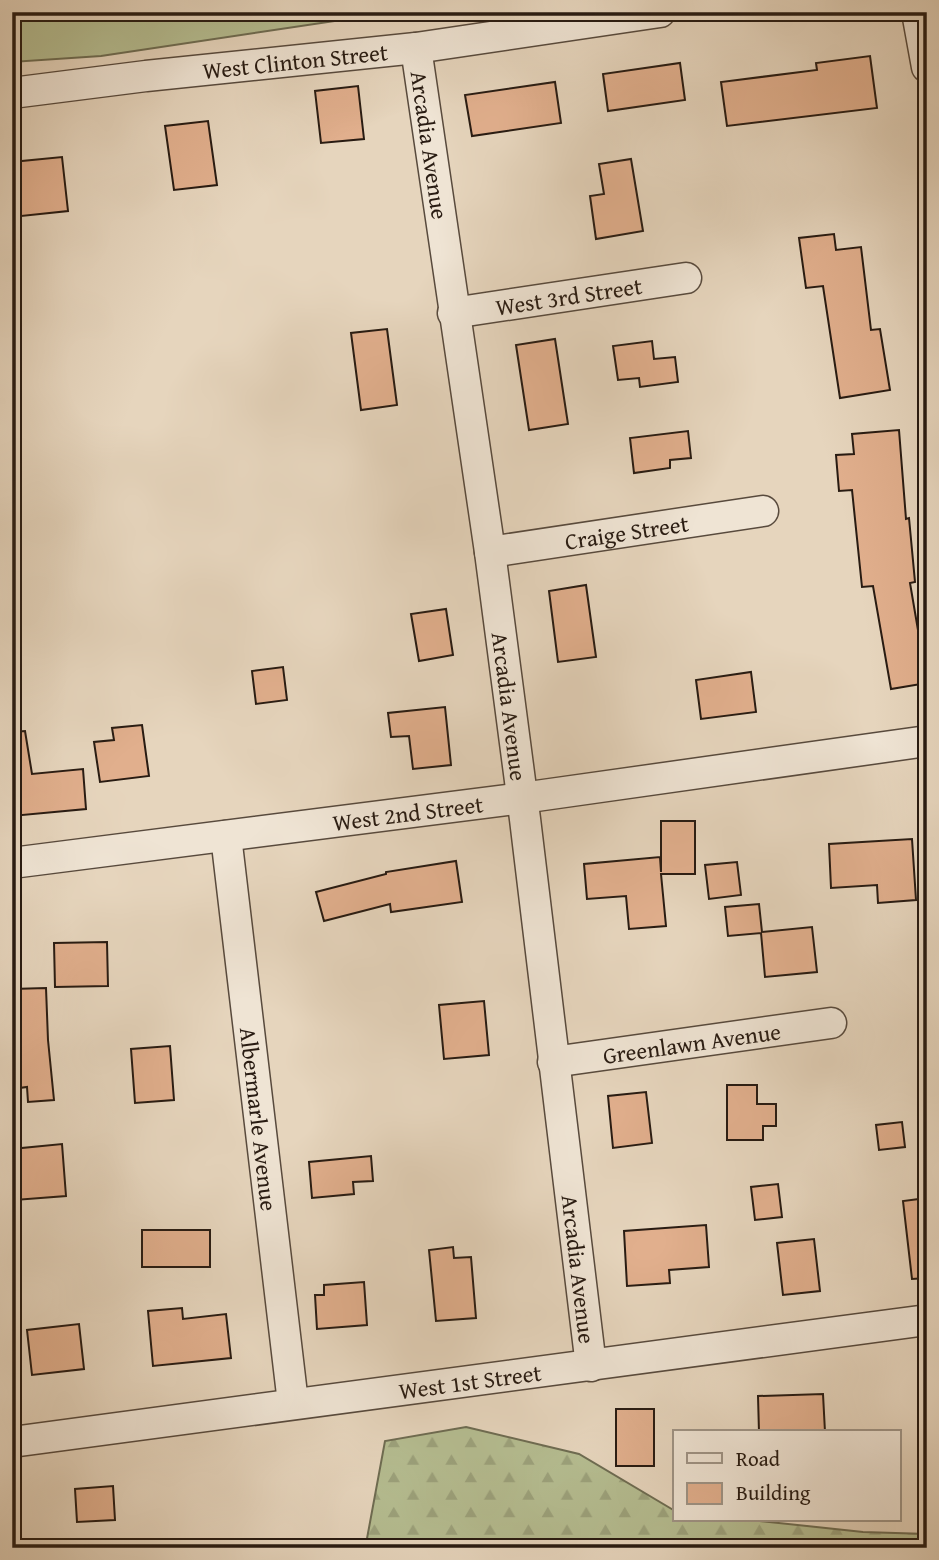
<svg xmlns="http://www.w3.org/2000/svg" width="939" height="1560" viewBox="0 0 939 1560" font-family="'Gentium Book Plus',serif">
	<style>
		.grass { fill: #b5bd91; stroke: #6e6c52; stroke-width: 2 }
		.forest { fill: url(#forest-firs); stroke: #6e6c52; stroke-width: 2 }
		.building { fill: #e1af8d; stroke: #281b12; stroke-width: 2 }
		.lines { fill: none; stroke-linecap: round; stroke-linejoin: round }
		.minor-casing { stroke: #584a3d; stroke-width: 33 }
		.minor { stroke: #efe4d4; stroke-width: 30 }
		.labels { text-anchor: middle; dominant-baseline: central; stroke-width: 7; stroke-linejoin: round; paint-order: stroke }
		.street-label { font-size: 23px; fill: #281b12; stroke: #efe4d4 }
	</style>
	<defs>
		<pattern id="forest-firs" width="22" height="20" patternUnits="userSpaceOnUse" patternTransform="scale(1.75)"><rect width="22" height="20" fill="#b5bd91"/><path d="M5 1l3.5 6h-7zM16 11l3.5 6h-7z" fill="#9ca27c"/></pattern>
	</defs>
	<rect width="100%" height="100%" fill="#e6d5bd"/>
	<filter id="stains"><feTurbulence type="fractalNoise" baseFrequency=".00286" numOctaves="4"/><feColorMatrix values="0 0 0 0 .2 0 0 0 0 .09 0 0 0 0 .02 0 0 0 .5 -.17"/></filter>
	<radialGradient id="worn" r=".72"><stop offset=".6" stop-color="#630" stop-opacity="0"/><stop offset="1" stop-color="#630" stop-opacity=".3"/></radialGradient>
	<path class="grass" d="M12,12H395L101,56L12,62Z"/>
	<path class="forest" d="M466,1427L579,1454L675,1511V1520H751L863,1532L927,1534V1548H398L366,1544L385,1441Z"/>
	<g class="building">
		<path d="M870,56L877,108L727,126L721,82L817,70L816,63Z"/>
		<path d="M680,63L685,100L608,111L603,74Z"/>
		<path d="M555,82L561,123L472,136L465,95Z"/>
		<path d="M358,86L364,139L321,143L315,91Z"/>
		<path d="M208,121L217,185L174,190L165,126Z"/>
		<path d="M62,157L68,211L12,217V162Z"/>
		<path d="M631,159L643,231L596,239L590,196L604,194L599,164Z"/>
		<path d="M834,234L836,250L861,247L871,330L880,329L890,390L840,398L823,286L806,288L799,238Z"/>
		<path d="M387,329L397,405L361,410L351,333Z"/>
		<path d="M555,339L568,424L529,430L516,345Z"/>
		<path d="M652,341L654,359L675,357L678,382L640,387L639,378L618,380L613,346Z"/>
		<path d="M899,430L906,519L909,518L915,582L910,583L927,683L891,689L873,586L862,587L852,490L839,491L836,455L854,454L852,434Z"/>
		<path d="M688,431L691,458L670,460V468L634,473L630,438Z"/>
		<path d="M586,585L596,657L558,662L549,591Z"/>
		<path d="M446,609L453,655L419,661L411,614Z"/>
		<path d="M283,667L287,700L256,704L252,671Z"/>
		<path d="M751,672L756,712L701,719L696,680Z"/>
		<path d="M445,707L451,765L413,769L409,736L391,737L388,713Z"/>
		<path d="M142,725L149,776L100,782L94,742L114,740L112,728Z"/>
		<path d="M25,731L32,774L83,769L86,809L12,816V732Z"/>
		<path d="M661,821H695V874H661L666,926L629,929L626,896L587,899L584,864L660,857L661,872Z"/>
		<path d="M912,839L916,900L878,903L877,885L831,888L829,844Z"/>
		<path d="M456,861L462,902L391,912L390,904L324,921L316,892L386,874V872Z"/>
		<path d="M737,862L741,895L709,899L705,865Z"/>
		<path d="M759,904L762,932L812,927L817,972L765,977L761,933L728,936L725,907Z"/>
		<path d="M107,942L108,986L55,987L54,943Z"/>
		<path d="M46,988L48,1040L54,1100L28,1102L27,1087L12,1089V989Z"/>
		<path d="M484,1001L489,1055L444,1059L439,1005Z"/>
		<path d="M170,1046L174,1100L135,1103L131,1049Z"/>
		<path d="M727,1085H757V1104H776V1126H763V1140H727Z"/>
		<path d="M646,1092L652,1143L613,1148L608,1096Z"/>
		<path d="M902,1122L905,1147L879,1150L876,1125Z"/>
		<path d="M62,1144L66,1196L15,1200L12,1149Z"/>
		<path d="M371,1156L373,1181L353,1182L354,1194L312,1198L309,1162Z"/>
		<path d="M778,1184L782,1217L755,1220L751,1187Z"/>
		<path d="M927,1198V1278L912,1279L903,1201Z"/>
		<path d="M706,1225L709,1267L669,1270L670,1283L627,1286L624,1231Z"/>
		<rect x="142" y="1230" width="68" height="37"/>
		<path d="M814,1239L820,1291L783,1295L777,1243Z"/>
		<path d="M453,1247L454,1258L471,1257L476,1318L436,1321L429,1250Z"/>
		<path d="M364,1282L367,1325L317,1329L315,1295H324V1285Z"/>
		<path d="M182,1308L183,1319L226,1314L231,1358L153,1366L148,1311Z"/>
		<path d="M79,1324L84,1369L32,1375L27,1330Z"/>
		<path d="M823,1394L825,1432H759L758,1396Z"/>
		<rect x="616" y="1409" width="38" height="57"/>
		<path d="M113,1486L115,1520L77,1522L75,1489Z"/>
	</g>
	<g class="lines">
		<g class="minor-casing">
			<g id="minor">
				<path d="M917,12L927,67"/>
				<path id="s1" d="M416,48L490,552L525,819L591,1366"/>
				<path id="s2" d="M12,93L146,76L416,48L660,12"/>
				<path id="s3" d="M453,313L686,278"/>
				<path id="s4" d="M490,552L763,511"/>
				<path id="s5" d="M226,836L293,1403"/>
				<path id="s6" d="M12,863L522,798L927,741"/>
				<path id="s7" d="M553,1062L831,1023"/>
				<path id="s8" d="M12,1442L927,1320"/>
			</g>
		</g>
		<use href="#minor" class="minor"/>
	</g>
	<g class="labels">
		<g class="street-label">
			<text stroke="none"><textPath href="#s2" startOffset="285">West Clinton Street</textPath></text>
			<text stroke="none"><textPath href="#s1" startOffset="98">Arcadia Avenue</textPath></text>
			<text stroke="none"><textPath href="#s3" startOffset="117">West 3rd Street</textPath></text>
			<text stroke="none"><textPath href="#s4" startOffset="138">Craige Street</textPath></text>
			<text stroke="none"><textPath href="#s1" startOffset="665">Arcadia Avenue</textPath></text>
			<text stroke="none"><textPath href="#s6" startOffset="399">West 2nd Street</textPath></text>
			<text stroke="none"><textPath href="#s7" startOffset="140">Greenlawn Avenue</textPath></text>
			<text stroke="none"><textPath href="#s5" startOffset="285">Albermarle Avenue</textPath></text>
			<text stroke="none"><textPath href="#s1" startOffset="1232">Arcadia Avenue</textPath></text>
			<text stroke="none"><textPath href="#s8" startOffset="462">West 1st Street</textPath></text>
		</g>
	</g>
	<rect width="939" height="1560" fill="none" stroke="#e6d5bd" stroke-width="42"/>
	<rect x="14" y="14" width="911" height="1532" fill="none" stroke="#281b12" stroke-width="3.5"/>
	<rect x="21" y="21" width="897" height="1518" fill="none" stroke="#281b12" stroke-width="2"/>
	<rect x="673" y="1430" width="228" height="91" fill="#efe4d4" stroke="#9f9486" stroke-width="2"/>
	<rect x="687" y="1453" width="35" height="10" fill="#efe4d4" stroke="#9f9486" stroke-width="2"/>
	<text x="736" y="1466" font-size="21" fill="#281b12">Road</text>
	<rect x="687" y="1483" width="35" height="21" fill="#e1af8d" stroke="#9f9486" stroke-width="2"/>
	<text x="736" y="1500" font-size="21" fill="#281b12">Building</text>
	<rect width="100%" height="100%" filter="url(#stains)"/>
	<rect width="100%" height="100%" fill="url(#worn)"/>
</svg>
